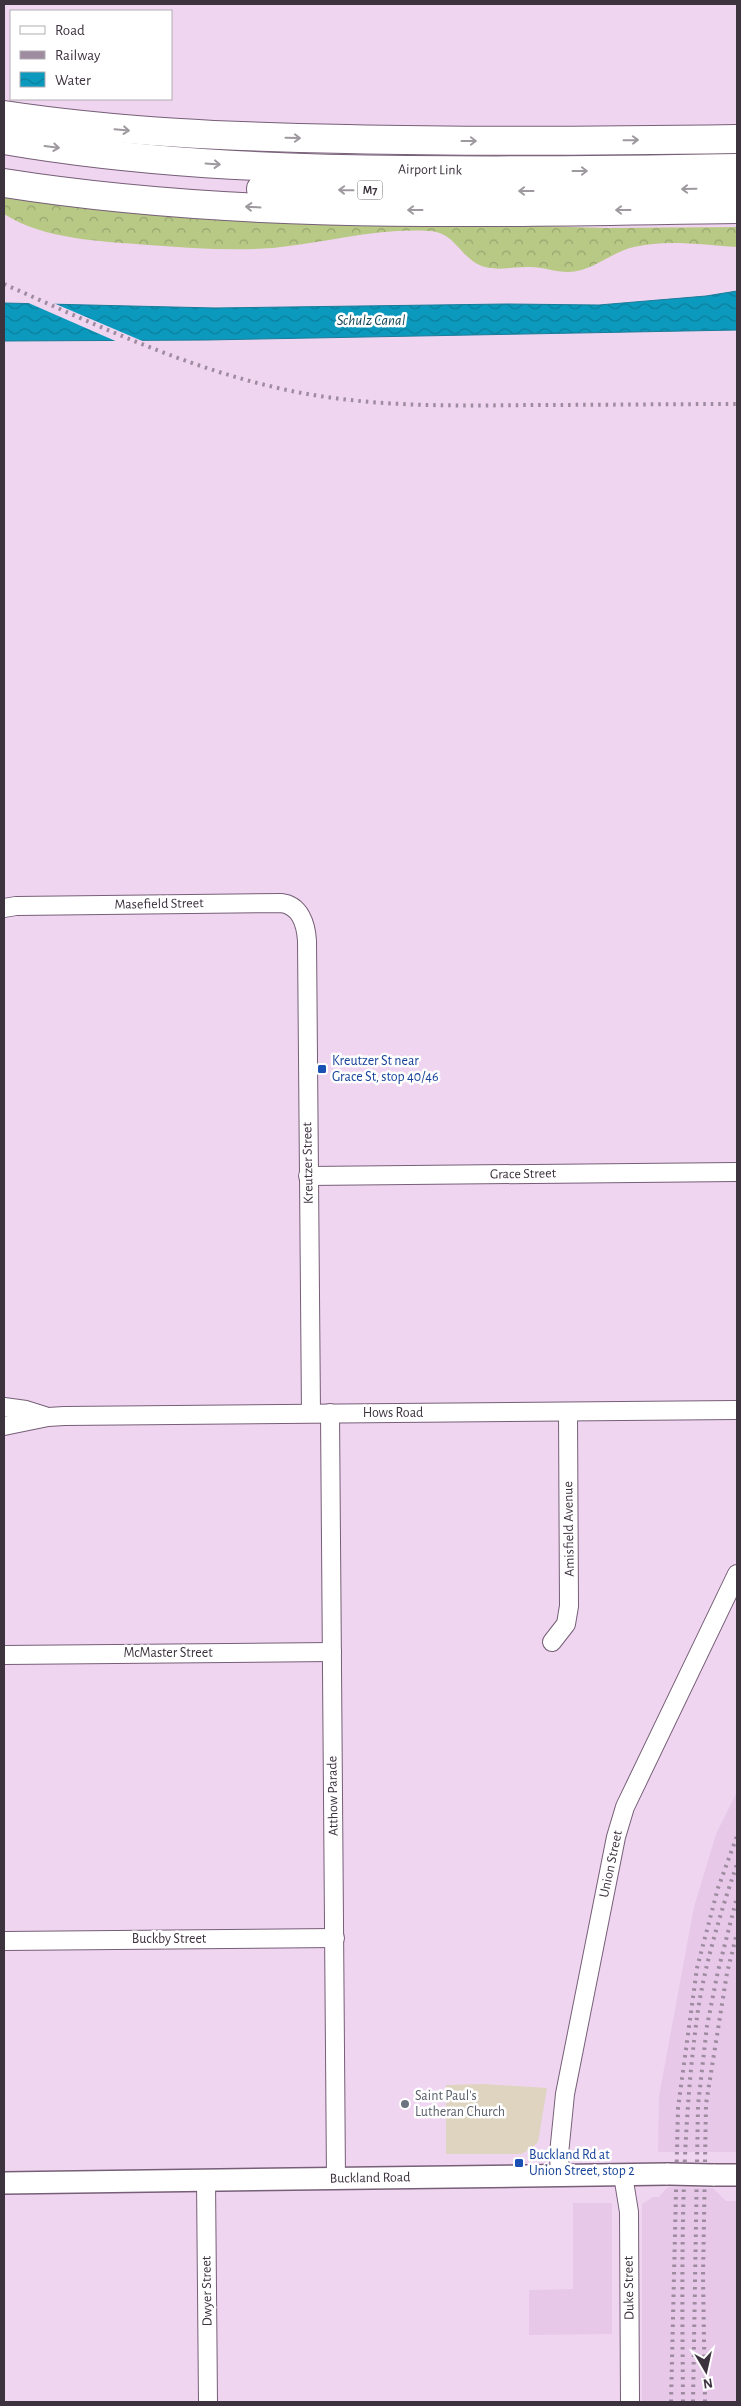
<svg xmlns="http://www.w3.org/2000/svg" width="741" height="2406" viewBox="0 0 741 2406" font-family="'Alegreya Sans',sans-serif">
	<style>
		.built { fill: #e7c8e9 }
		.education { fill: #ded4bf }
		.forest { fill: url(#forest-crowns) }
		.water { fill: url(#water-waves); stroke: #1a7b98 }
		.pier { fill: #efd5f0 }
		.lines { fill: none; stroke-linecap: round; stroke-linejoin: round }
		.minor-casing { stroke: #765f77; stroke-width: 20 }
		.tertiary-casing { stroke: #765f77; stroke-width: 24 }
		.motorway-casing { stroke: #765f77; stroke-width: 30 }
		.minor { stroke: #fff; stroke-width: 18 }
		.tertiary { stroke: #fff; stroke-width: 21 }
		.motorway { stroke: #fff; stroke-width: 28 }
		.rail { stroke: #9e8b9f; stroke-width: 4; stroke-dasharray: 2.5 5; stroke-linecap: butt }
		.tertiary-bridge-casing { stroke: #765f77; stroke-width: 24; stroke-linecap: butt }
		.tertiary-bridge { stroke: #fff; stroke-width: 21 }
		.oneway { stroke: #9e999e }
		.transit-dot { fill: #1a4fb4; stroke: #fff; stroke-width: 2 }
		.worship-dot { fill: #6b7280; stroke: #fff; stroke-width: 2 }
		.labels { text-anchor: middle; dominant-baseline: central; stroke-width: 5; stroke-linejoin: round; paint-order: stroke }
		.shield { fill: #fff; stroke: #777078; stroke-width: 1 }
		.shield-label { font-size: 12px; font-weight: bold; fill: #3d333e }
		.street-label { font-size: 14px; fill: #3d333e; stroke: #fff }
		.transit-label { font-size: 14px; fill: #164399; stroke: #fff; text-anchor: start }
		.worship-label { font-size: 14px; fill: #5b616d; stroke: #fff; text-anchor: start }
		.water-label { font-size: 15px; font-style: italic; fill: #124555; stroke: #fff }
	</style>
	<defs>
		<pattern id="forest-crowns" width="20" height="18" patternUnits="userSpaceOnUse" patternTransform="scale(1.25)"><rect width="20" height="18" fill="#b8c986"/><path d="M2 6a3 3 0 1 1 6 0M12 15a3 3 0 1 1 6 0" fill="none" stroke="#97a46f"/></pattern>
		<pattern id="water-waves" width="16" height="10" patternUnits="userSpaceOnUse" patternTransform="scale(1.25)"><rect width="16" height="10" fill="#0b9abe"/><path d="M0 5q4-4 8 0t8 0" fill="none" stroke="#0c7e9c"/></pattern>
	</defs>
	<rect width="100%" height="100%" fill="#efd5f0"/>
	<g class="built">
		<path d="M737,1792V2152H658L659,2096L694,1907L716,1834Z"/>
		<path d="M668,2187L713,2188L726,2201H737V2402H642V2204L653,2197H659Z"/>
		<path d="M573,2203H612V2334L529,2335V2290L573,2289Z"/>
	</g>
	<path class="education" d="M484,2084L547,2088L538,2142L532,2148L521,2154H446V2085Z"/>
	<path class="forest" d="M4,193L461,224L607,228L737,227V247C704,245 667,239 634,247C611,252 592,272 568,272C555,272 543,267 530,267C511,266 492,274 474,262C457,250 452,232 429,231C376,228 325,243 273,248C231,251 190,248 148,245C101,241 45,240 4,214Z"/>
	<path class="water" d="M737,291V330L206,340L4,341V303L215,308L507,304L599,305L706,296Z"/>
	<path class="pier" d="M24,301L51,302L147,343H120Z"/>
	<g class="lines">
		<g class="minor-casing">
			<g id="minor">
				<path d="M4,908L16,906L281,903C300,905 306,924 307,941L311,1413"/>
				<path d="M308,1176L737,1172"/>
				<path d="M4,1407L26,1410L45,1416"/>
				<path d="M330,1413L336,2179"/>
				<path d="M4,1426L48,1417L64,1416L737,1410"/>
				<path d="M552,1642L566,1624L569,1606L568,1412"/>
				<path d="M4,1655L332,1652"/>
				<path d="M4,1941L335,1938"/>
				<path d="M623,2175L629,2212L630,2402"/>
				<path d="M560,2176L559,2154L565,2094L616,1837L625,1807L737,1574"/>
				<path d="M206,2179L208,2402"/>
			</g>
		</g>
		<g class="tertiary-casing">
			<g id="tertiary">
				<path d="M713,2175H737"/>
				<path d="M4,2183L668,2174"/>
			</g>
		</g>
		<g class="motorway-casing">
			<g id="motorway">
				<path d="M4,115C118,132 232,137 347,139C477,142 607,141 737,139"/>
				<path d="M4,140C138,163 273,169 409,170C519,171 628,170 737,168"/>
				<path d="M4,183C245,221 493,212 737,209"/>
				<path d="M261,189L598,191L737,188"/>
			</g>
		</g>
		<use href="#minor" class="minor"/>
		<use href="#tertiary" class="tertiary"/>
		<use href="#motorway" class="motorway"/>
		<g class="rail">
			<path d="M4,284C96,325 188,369 287,390C366,407 448,406 529,405C598,405 668,404 737,404"/>
			<path d="M671,2402L678,2108L697,1968L718,1888L737,1836"/>
			<path d="M683,2402C682,2277 680,2149 696,2025C702,1973 720,1914 737,1864"/>
			<path d="M693,2402L698,2105L707,2026L718,1971L737,1897"/>
			<path d="M705,2402L703,2276L706,2104L727,1973L737,1933"/>
		</g>
		<g class="tertiary-bridge-casing">
			<path id="tertiary-bridge" d="M668,2174L713,2175"/>
		</g>
		<use href="#tertiary-bridge" class="tertiary-bridge"/>
	</g>
	<defs><path id="oneway-shaft" d="M-6 0H5M1.5-3L5.5 0L1.5 3" fill="none" stroke-width="1.6" stroke-linecap="round" stroke-linejoin="round" transform="scale(1.25)"/></defs>
	<g class="oneway">
		<use href="#oneway-shaft" transform="translate(122 130) rotate(5)"/>
		<use href="#oneway-shaft" transform="translate(293 138) rotate(1)"/>
		<use href="#oneway-shaft" transform="translate(631 140) rotate(-1)"/>
		<use href="#oneway-shaft" transform="translate(469 141)"/>
		<use href="#oneway-shaft" transform="translate(52 147) rotate(7)"/>
		<use href="#oneway-shaft" transform="translate(213 164) rotate(4)"/>
		<use href="#oneway-shaft" transform="translate(580 171)"/>
		<use href="#oneway-shaft" transform="translate(689 189) rotate(179)"/>
		<use href="#oneway-shaft" transform="translate(346 190) rotate(-179)"/>
		<use href="#oneway-shaft" transform="translate(526 191) rotate(180)"/>
		<use href="#oneway-shaft" transform="translate(253 207) rotate(-177)"/>
		<use href="#oneway-shaft" transform="translate(415 210) rotate(-180)"/>
		<use href="#oneway-shaft" transform="translate(623 210) rotate(180)"/>
	</g>
	<g class="transit-dot">
		<rect x="317" y="1064" width="10" height="10" rx="2.5"/>
		<rect x="514" y="2158" width="10" height="10" rx="2.5"/>
	</g>
	<circle class="worship-dot" cx="405" cy="2104" r="5"/>
	<g class="labels">
		<rect class="shield" x="357.5" y="180.5" width="25" height="19" rx="4"/>
		<g class="shield-label">
			<text x="370" y="190">M7</text>
		</g>
		<g class="street-label">
			<text transform="translate(430 170) rotate(1)">Airport Link</text>
			<text transform="translate(159 904) rotate(-1)">Masefield Street</text>
			<text transform="translate(308 1163) rotate(-91)">Kreutzer Street</text>
			<text transform="translate(523 1174) rotate(-1)">Grace Street</text>
			<text x="393" y="1413">Hows Road</text>
			<text transform="translate(569 1529) rotate(-91)">Amisfield Avenue</text>
			<text x="168" y="1653">McMaster Street</text>
			<text transform="translate(333 1796) rotate(-91)">Atthow Parade</text>
			<text transform="translate(611 1864) rotate(-78)">Union Street</text>
			<text x="169" y="1939">Buckby Street</text>
			<text transform="translate(370 2178) rotate(-1)">Buckland Road</text>
			<text transform="translate(629 2288) rotate(-91)">Duke Street</text>
			<text transform="translate(207 2291) rotate(-91)">Dwyer Street</text>
		</g>
		<g class="transit-label">
			<text x="332" y="1061">Kreutzer St near<tspan x="332" dy="16">Grace St, stop 40/46</tspan></text>
			<text x="529" y="2155">Buckland Rd at<tspan x="529" dy="16">Union Street, stop 2</tspan></text>
		</g>
		<g class="worship-label">
			<text x="415" y="2096">Saint Paul's<tspan x="415" dy="16">Lutheran Church</tspan></text>
		</g>
		<g class="water-label">
			<text x="371" y="320">Schulz Canal</text>
		</g>
	</g>
	<rect width="741" height="2406" fill="none" stroke="#3d333e" stroke-width="10"/>
	<rect x="10" y="10" width="162" height="90" fill="#ffffff" stroke="#b1adb2"/>
	<rect x="20" y="26" width="25" height="8" fill="#ffffff" stroke="#b1adb2"/>
	<text x="55" y="35" font-size="15" fill="#3d333e">Road</text>
	<rect x="20" y="51" width="25" height="8" fill="#9e8b9f" stroke="#b1adb2"/>
	<text x="55" y="60" font-size="15" fill="#3d333e">Railway</text>
	<rect x="20" y="72" width="25" height="15" fill="url(#water-waves)" stroke="#b1adb2"/>
	<text x="55" y="85" font-size="15" fill="#3d333e">Water</text>
	<g transform="translate(706 2371) rotate(171)" stroke="#ffffff" stroke-width="4" paint-order="stroke">
	<path d="M0-4L9 19L0 12L-9 19Z" fill="#3d333e"/>
	<text y="-8" font-size="14" font-weight="bold" text-anchor="middle" fill="#3d333e">N</text>
	</g>
</svg>
